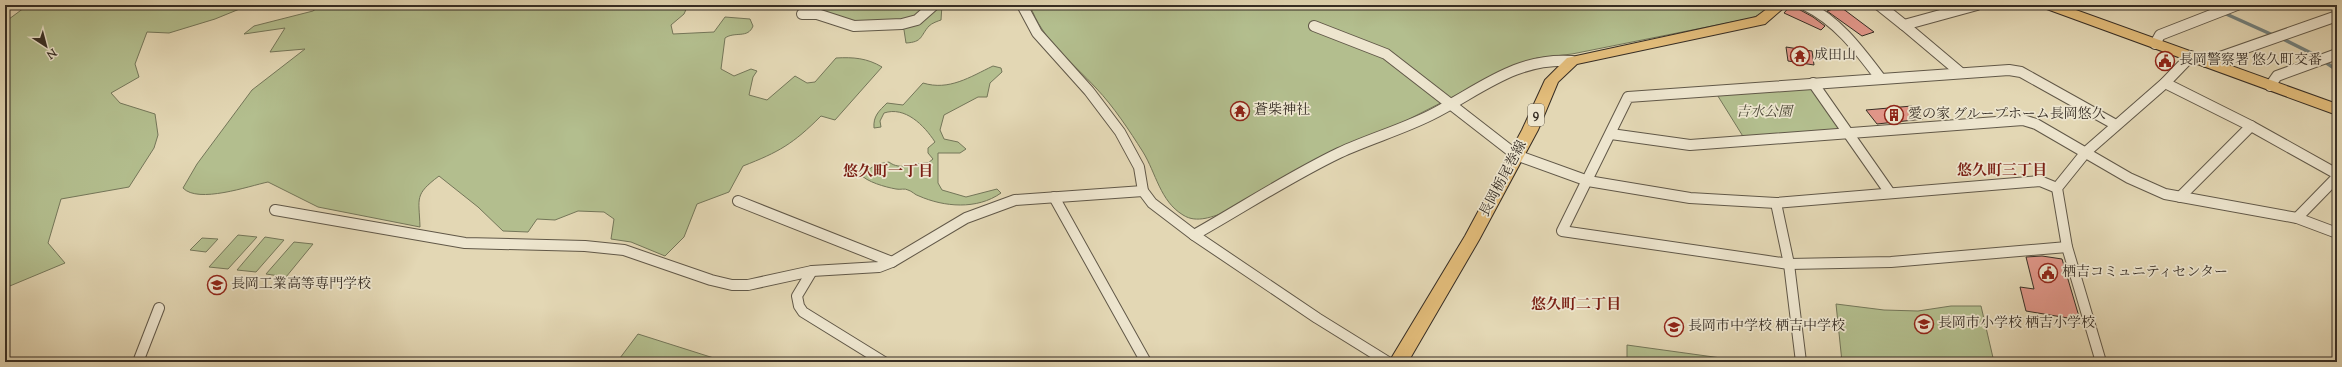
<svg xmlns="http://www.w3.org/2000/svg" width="2342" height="367" viewBox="0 0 2342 367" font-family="'Sorts Mill Goudy','Noto Serif JP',serif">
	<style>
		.green { fill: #b3be8e; stroke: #747659 }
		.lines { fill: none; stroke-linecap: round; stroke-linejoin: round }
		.stream { stroke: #72807d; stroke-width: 3.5 }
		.building { fill: #e19689; stroke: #362d24 }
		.street-casing { stroke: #615848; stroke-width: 12 }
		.primary-casing { stroke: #362d24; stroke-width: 2 }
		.street { stroke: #ede5ce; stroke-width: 10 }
		.primary { fill: #e2bc7a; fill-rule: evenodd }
		.labels { text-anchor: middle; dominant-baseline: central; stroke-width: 3.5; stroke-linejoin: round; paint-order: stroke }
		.shield { fill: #ede5ce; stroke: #6d6457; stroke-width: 1 }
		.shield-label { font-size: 13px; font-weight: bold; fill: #362d24 }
		.poi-label { font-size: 14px; fill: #362d24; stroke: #ede5ce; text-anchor: start }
		.park-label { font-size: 14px; font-style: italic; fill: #4f4a39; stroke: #ede5ce }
		.street-label { font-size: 14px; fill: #362d24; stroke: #ede5ce }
		.neighbourhood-label { font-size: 15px; font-weight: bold; fill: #7a1f14; stroke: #ede5ce }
	</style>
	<rect width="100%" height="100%" fill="#e3d7b4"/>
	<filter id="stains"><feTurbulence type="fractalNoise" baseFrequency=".005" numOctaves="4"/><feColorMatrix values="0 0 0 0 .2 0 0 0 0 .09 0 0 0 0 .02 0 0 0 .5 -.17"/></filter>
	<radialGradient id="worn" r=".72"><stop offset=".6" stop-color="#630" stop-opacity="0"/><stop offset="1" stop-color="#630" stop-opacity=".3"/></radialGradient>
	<g class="green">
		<path d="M28,5H244L242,8L215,19L169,33L147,32L135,64L139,77L111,93L120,103L155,114L158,135L154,148L129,187L61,199L48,243L65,263L5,288V22Z"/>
		<path d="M321,5H688L684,14L671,25L673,34L714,32L725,17L750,19L753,26C748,39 735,31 725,38L721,69L734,76L751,69L757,71L753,77L749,95L767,100L795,76L807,83L815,82L836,58C853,57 867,58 882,67L835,120L821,116C793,144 779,152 743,166L729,192L697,204L684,237L665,256L631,242L611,239L614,219L604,212L578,211L555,220L537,219L528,232L503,231L478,207L439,176C414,195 419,197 420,227L318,207L268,182C249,186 198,204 183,188L197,164L252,90L305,49L270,52L285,28L244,34L254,26L313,11Z"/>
		<path d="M782,5H942L941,20C938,21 932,23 929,26C920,36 923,42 906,43L904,30L898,22L856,23L823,11Z"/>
		<path d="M1030,5H1774L1766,12L1752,18L1572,54L1537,58L1515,65L1227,212C1213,216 1197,224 1183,215C1160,201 1156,173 1143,152C1129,130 1114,107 1096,88C1072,62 1042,40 1030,5Z"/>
		<path d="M993,66L1001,68L1002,72L990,83L987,97H978L944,115L940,130L944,139L958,142L966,149L960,153H938V183L942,190L966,197L997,189L1001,193C977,210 944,207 919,196C915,195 912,191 908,190C905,188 900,190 896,189C885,187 867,182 860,174L878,164L889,162C900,171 915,163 928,163L933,159L928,153V148L935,142C924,125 905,106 884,113L880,121L881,127L874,128C873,116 879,111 887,103L903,105L923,83C949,91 970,77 993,66Z"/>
		<path d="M1810,86L1840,130L1744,138L1716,93Z"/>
		<path d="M238,235L257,237L228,269L209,267Z"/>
		<path d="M265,237L284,240L256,272L237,270Z"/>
		<path d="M202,238L218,239L206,252L190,250Z"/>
		<path d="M294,242L313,244L286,277L266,274Z"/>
		<path d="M1836,304L1884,310L1918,311L1951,306H1981L1994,362H1842Z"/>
		<path d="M638,334L720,360L723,362H617Z"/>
		<path d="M1627,345L1750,362H1627Z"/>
	</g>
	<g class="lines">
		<g class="stream">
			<path d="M2190,5L2216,10"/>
			<path d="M2224,13L2275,36"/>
			<path d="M2281,38L2313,54L2337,70"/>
		</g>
	</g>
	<g class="building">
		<path d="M1791,5L1813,17L1825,26L1821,30L1784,13Z"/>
		<path d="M1845,5L1842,8L1874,32L1862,36L1827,11Z"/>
		<path d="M1786,47L1812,51L1814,65L1788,61Z"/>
		<path d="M1912,106L1923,119L1877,124L1866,110Z"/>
		<path d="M2042,256L2062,259L2080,320L2026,311L2020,287L2034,289L2026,257Z"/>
	</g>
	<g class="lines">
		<g class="street-casing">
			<g id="street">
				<path d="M1022,5L1037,33L1089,91L1120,132L1139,167L1143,191L1152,203L1194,235L1317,318L1388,362"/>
				<path d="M1805,5C1838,21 1859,50 1881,79"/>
				<path d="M1879,5L1904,25"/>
				<path d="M802,14H817L854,26L902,24L917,20L934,5"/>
				<path d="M1314,26L1386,54L1516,155L1588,181L1690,198L1776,203L2040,181L2057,188"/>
				<path d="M2155,44L2160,35L2237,5"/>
				<path d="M2206,62L2337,16"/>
				<path d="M1961,73L1904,25L1977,5"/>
				<path d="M1813,83L1890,193"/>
				<path d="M2165,83L2251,126L2337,174"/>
				<path d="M2270,86L2277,76L2337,54"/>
				<path d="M1611,134L1690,145L2023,120L2036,124L2129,178L2165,194L2297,218L2337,233"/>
				<path d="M1054,197L1146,362"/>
				<path d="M2180,197L2251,126"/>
				<path d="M738,201L892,262"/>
				<path d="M1776,203L1789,264L1801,362"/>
				<path d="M275,210L465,243L585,246L624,250L711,280L732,285H748L812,271L879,267L892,262L966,218L1015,200L1143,191"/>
				<path d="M2297,218L2337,177"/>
				<path d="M1194,235C1242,208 1289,177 1339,153C1369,139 1401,130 1431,115C1479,91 1515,57 1572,61"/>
				<path d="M2067,247L1891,262L1789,264L1562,231L1628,97L2009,70L2021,72L2116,125"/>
				<path d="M812,271L797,296L799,306L803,312L884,362"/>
				<path d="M138,362L159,308"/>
				<path d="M2101,362L2067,247L2057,188L2086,152L2165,83L2191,56"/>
			</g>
		</g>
		<g class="primary-casing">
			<g id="primary">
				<path d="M1772,5H1787L1765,24L1577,64L1558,82L1538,130L1479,240L1408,362H1389L1465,236L1522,130L1545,80L1567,58L1756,17Z"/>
				<path d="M2042,5H2062L2337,104V115L2044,8Z"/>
			</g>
		</g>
		<use href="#street" class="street"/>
		<use href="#primary" class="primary"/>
	</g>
	<defs>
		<g id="temple-ring" transform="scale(1)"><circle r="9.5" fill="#ede5ce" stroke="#8f2418" stroke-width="1.5"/><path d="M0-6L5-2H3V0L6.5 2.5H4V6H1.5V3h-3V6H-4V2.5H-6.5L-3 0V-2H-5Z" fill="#8f2418"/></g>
		<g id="civic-ring" transform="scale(1)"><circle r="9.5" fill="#ede5ce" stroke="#8f2418" stroke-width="1.5"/><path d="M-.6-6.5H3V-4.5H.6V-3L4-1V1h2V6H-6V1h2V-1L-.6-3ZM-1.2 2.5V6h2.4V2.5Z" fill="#8f2418"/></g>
		<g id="building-ring" transform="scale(1)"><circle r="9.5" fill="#ede5ce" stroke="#8f2418" stroke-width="1.5"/><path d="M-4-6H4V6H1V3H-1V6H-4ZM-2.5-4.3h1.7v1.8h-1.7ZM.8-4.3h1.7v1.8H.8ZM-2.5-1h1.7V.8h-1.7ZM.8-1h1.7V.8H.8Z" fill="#8f2418"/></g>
		<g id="university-ring" transform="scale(1)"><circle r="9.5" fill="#ede5ce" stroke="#8f2418" stroke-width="1.5"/><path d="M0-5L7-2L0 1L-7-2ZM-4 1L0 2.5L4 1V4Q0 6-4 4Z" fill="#8f2418"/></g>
		<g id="school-ring" transform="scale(1)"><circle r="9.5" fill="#ede5ce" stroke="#8f2418" stroke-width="1.5"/><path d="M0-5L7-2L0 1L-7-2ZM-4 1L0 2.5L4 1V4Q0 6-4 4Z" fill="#8f2418"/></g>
	</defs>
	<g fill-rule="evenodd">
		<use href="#temple-ring" x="1800" y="56"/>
		<use href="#civic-ring" x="2165" y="61"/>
		<use href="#temple-ring" x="1240" y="111"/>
		<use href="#building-ring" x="1894" y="115"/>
		<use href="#civic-ring" x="2048" y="273"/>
		<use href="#university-ring" x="217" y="285"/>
		<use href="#school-ring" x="1924" y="324"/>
		<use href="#school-ring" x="1674" y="327"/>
	</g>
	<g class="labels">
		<rect class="shield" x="1528" y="104" width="16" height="22" rx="3"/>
		<g class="shield-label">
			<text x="1536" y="115">9</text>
		</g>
		<g class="poi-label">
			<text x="1814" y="56">成田山</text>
			<text x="2179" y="61">長岡警察署 悠久町交番</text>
			<text x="1254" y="111">蒼柴神社</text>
			<text x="1908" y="115">愛の家 グループホーム長岡悠久</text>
			<text x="2062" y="273">栖吉コミュニティセンター</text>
			<text x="231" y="285">長岡工業高等専門学校</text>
			<text x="1938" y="324">長岡市小学校 栖吉小学校</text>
			<text x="1688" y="327">長岡市中学校 栖吉中学校</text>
		</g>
		<g class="park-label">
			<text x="1764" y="113">吉水公園</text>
		</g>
		<g class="street-label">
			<text transform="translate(1504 179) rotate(-62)">長岡栃尾巻線</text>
		</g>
		<g class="neighbourhood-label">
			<text x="2002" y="171">悠久町三丁目</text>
			<text x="888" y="172">悠久町一丁目</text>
			<text x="1576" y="305">悠久町二丁目</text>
		</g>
	</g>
	<rect width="2342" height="367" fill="none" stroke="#e3d7b4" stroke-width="20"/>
	<rect x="6" y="6" width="2330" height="355" fill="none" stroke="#362d24" stroke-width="2"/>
	<rect x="10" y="10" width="2322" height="347" fill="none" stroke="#362d24"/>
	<g transform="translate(46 46) rotate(144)" stroke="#ede5ce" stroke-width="3" paint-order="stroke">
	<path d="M0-3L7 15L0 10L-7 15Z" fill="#362d24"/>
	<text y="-6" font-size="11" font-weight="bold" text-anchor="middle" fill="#362d24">N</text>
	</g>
	<rect width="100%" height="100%" filter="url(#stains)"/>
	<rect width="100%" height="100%" fill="url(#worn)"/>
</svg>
